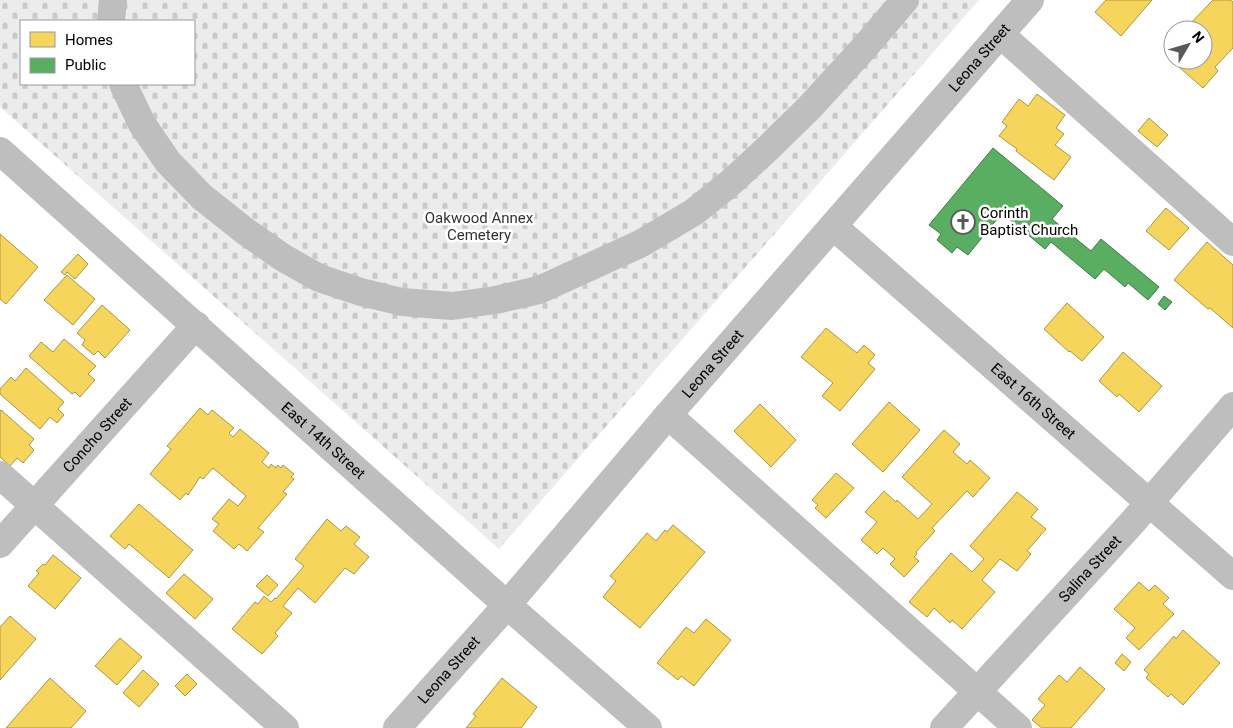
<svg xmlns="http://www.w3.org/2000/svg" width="1233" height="728" viewBox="0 0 1233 728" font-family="Roboto,sans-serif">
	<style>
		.cemetery { fill: url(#cemetery-stones); fill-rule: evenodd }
		.homes { fill: #f6d55c; stroke: #ac9540 }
		.public { fill: #5aae61; stroke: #3f7a44 }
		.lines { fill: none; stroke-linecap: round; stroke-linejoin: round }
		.minor { stroke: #bebebe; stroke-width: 28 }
		.labels { text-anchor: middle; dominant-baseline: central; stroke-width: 5; stroke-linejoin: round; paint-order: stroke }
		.street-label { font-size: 15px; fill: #000; stroke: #fff }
		.poi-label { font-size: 15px; fill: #000; stroke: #fff; text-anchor: start }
		.park-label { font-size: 15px; fill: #333; stroke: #fff }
	</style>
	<defs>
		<pattern id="cemetery-stones" width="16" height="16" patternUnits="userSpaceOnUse" patternTransform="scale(1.25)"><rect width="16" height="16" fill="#ececec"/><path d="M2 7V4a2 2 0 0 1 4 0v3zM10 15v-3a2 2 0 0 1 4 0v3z" fill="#c9c9c9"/></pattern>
	</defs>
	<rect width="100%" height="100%" fill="#fff"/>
	<path class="cemetery" d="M0,0H979L499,549L0,107ZM21,21H194V84H21Z"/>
	<g class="homes">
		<path d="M1106,0H1152L1121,36L1095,12Z"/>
		<path d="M1213,0H1230L1233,2V48L1215,67L1218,71L1203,88L1172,61L1173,60H1203V30H1184Z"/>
		<path d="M1037,94L1065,115L1056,128L1064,134L1055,145L1071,157L1054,180L1016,151L1017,149L999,136L1007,126L1002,122L1019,99L1028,106Z"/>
		<path d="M1149,118L1168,135L1157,147L1138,131Z"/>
		<path d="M1166,208L1189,228L1169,250L1146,231Z"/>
		<path d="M0,234L38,267L6,304L0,299Z"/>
		<path d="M1207,242L1233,265V328L1210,308L1208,309L1174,280Z"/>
		<path d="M78,254L88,264L75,279L67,272L65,275L61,272Z"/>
		<path d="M67,275L95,299L73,325L44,300Z"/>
		<path d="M1067,303L1104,337L1082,361L1070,351L1069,352L1044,329Z"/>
		<path d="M102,305L130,330L105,358L98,351L94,355L82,345L85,340L77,333Z"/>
		<path d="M826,328L857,353L864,345L875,355L868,363L875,369L840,411L822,396L833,383L801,357Z"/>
		<path d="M64,339L96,366L88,374L95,380L80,397L75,392L72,394L29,356L41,342L53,352Z"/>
		<path d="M1123,352L1162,386L1139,412L1119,394L1117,397L1099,381Z"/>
		<path d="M26,368L64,402L58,409L64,415L57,423L50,417L40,429L0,394V389L11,377L15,381Z"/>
		<path d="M889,402L920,430L883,472L852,444Z"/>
		<path d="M760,404L796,440L771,467L734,431Z"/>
		<path d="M200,408L208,415L212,410L234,428L229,433L233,437L240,429L269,453L262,462L269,468L271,464L276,468L278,465L281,468L283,465L294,474L291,477L294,479L283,492L287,494L258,528L264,532L247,551L239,544L234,549L213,531L219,524L212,519L229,499L238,506L246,496L213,468L203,479L200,477L188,495L186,493L180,500L150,474L171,449L167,446Z"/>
		<path d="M1,410L34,439L29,445L34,450L23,463L17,458L10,466L0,457V411Z"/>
		<path d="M944,430L960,444L953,452L967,464L970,460L990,478L973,497L967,491L932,528L935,531L916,552L917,554L914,557L919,561L904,577L890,564L895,559L883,548L877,554L861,540L877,522L865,512L884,491L896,502L897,500L918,519L932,504L902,477Z"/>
		<path d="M836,473L854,488L826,518L815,508L818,505L812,500Z"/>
		<path d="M1017,492L1038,509L1031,517L1046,529L1027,551L1031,554L1017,571L1000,559L982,580L995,592L962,629L952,620L950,623L934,608L927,617L909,602L951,553L972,572L984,559L970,546Z"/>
		<path d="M139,504L193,550L169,578L129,544L125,549L110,536Z"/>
		<path d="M327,519L341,531L346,526L360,537L354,544L369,557L354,574L345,568L315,603L298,588L283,606L292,613L275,633L278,636L262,654L232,629L255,602L258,604L264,596L271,602L275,598L276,599L304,566L295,559Z"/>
		<path d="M673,525L705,552L640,628L603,597L616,581L610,576L647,533L656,541L665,530L667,532Z"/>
		<path d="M53,555L81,578L55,609L28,586L39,573L36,571L43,564L45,565Z"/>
		<path d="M184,574L213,599L195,619L166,593Z"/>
		<path d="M267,575L278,585L268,596L256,586Z"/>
		<path d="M1139,582L1149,591L1155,585L1169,598L1163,604L1174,614L1139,650L1126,638L1135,628L1114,609Z"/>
		<path d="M10,616L36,639L0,680V627Z"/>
		<path d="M706,619L731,640L694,686L681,676L678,680L657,663L686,627L694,633Z"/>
		<path d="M1183,630L1220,663L1183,705L1171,694L1168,697L1146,678L1149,674L1144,670L1174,636L1176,639Z"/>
		<path d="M120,638L142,657L117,685L95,666Z"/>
		<path d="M1122,654L1131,662L1124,671L1115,663Z"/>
		<path d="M1080,667L1105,689L1071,728H1042L1032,720L1045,705L1038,699L1059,675L1067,682Z"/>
		<path d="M143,670L159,684L139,707L123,693Z"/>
		<path d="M187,674L197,684L185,696L175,686Z"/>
		<path d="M50,678L86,711L71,728H6Z"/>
		<path d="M502,678L537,707L531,715L521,728H466L476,716L473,714Z"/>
	</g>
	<g class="public">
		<path d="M993,148L1063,206L1052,219L1091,251L1101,239L1159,287L1148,300L1128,283L1125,287L1104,269L1095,279L1051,242L1045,249L1002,213L968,255L957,247L952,253L937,240L941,234L929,225Z"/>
		<path d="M1164,296L1172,302L1165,310L1158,304Z"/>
	</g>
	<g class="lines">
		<g class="minor">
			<path d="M111,21L113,0"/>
			<path d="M1000,34L1233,242"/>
			<path d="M123,84L142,124L168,162L202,197L245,231L282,257L319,278L361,292L402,302L452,306L496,300L539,290L640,244L694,212L729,184L766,150L809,108L864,48L905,0"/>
			<path id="s1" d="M0,151L507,605L648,728"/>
			<path id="s2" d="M833,226L1233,576"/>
			<path d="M668,415L1018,728"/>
			<path d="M0,475L285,728"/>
			<path id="s3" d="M0,544L196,325"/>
			<path id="s4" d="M397,728L507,605L668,415L1030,0"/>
			<path id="s5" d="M944,728L1130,525L1233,406"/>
		</g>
	</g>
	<defs>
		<g id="church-ring" transform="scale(1.25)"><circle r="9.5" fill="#fff" stroke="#595959" stroke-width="1.5"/><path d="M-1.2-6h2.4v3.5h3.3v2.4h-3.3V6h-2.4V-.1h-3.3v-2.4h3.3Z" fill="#595959"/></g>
	</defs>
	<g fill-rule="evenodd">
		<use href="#church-ring" x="963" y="222"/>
	</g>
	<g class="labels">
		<g class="street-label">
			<text stroke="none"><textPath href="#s4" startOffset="888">Leona Street</textPath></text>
			<text stroke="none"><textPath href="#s4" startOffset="482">Leona Street</textPath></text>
			<text stroke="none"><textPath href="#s2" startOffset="266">East 16th Street</textPath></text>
			<text stroke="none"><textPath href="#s3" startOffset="146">Concho Street</textPath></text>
			<text stroke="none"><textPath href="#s1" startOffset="434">East 14th Street</textPath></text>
			<text stroke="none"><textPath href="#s5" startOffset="216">Salina Street</textPath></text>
			<text stroke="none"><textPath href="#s4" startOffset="78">Leona Street</textPath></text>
		</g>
		<g class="poi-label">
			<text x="980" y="213">Corinth<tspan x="980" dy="17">Baptist Church</tspan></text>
		</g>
		<g class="park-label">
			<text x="479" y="218">Oakwood Annex<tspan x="479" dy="17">Cemetery</tspan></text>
		</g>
	</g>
	<rect x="20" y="20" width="175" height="65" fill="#ffffff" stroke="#999999"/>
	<rect x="30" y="32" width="25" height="15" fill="#f6d55c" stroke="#999999"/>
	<text x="65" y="45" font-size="15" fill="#000000">Homes</text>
	<rect x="30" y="58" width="25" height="15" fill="#5aae61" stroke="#999999"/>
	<text x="65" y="70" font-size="15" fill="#000000">Public</text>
	<g transform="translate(1188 45) rotate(52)"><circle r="24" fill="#ffffff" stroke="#999999"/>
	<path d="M0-4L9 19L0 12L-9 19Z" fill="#595959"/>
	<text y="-8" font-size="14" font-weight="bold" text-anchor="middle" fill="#000000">N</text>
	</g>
</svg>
